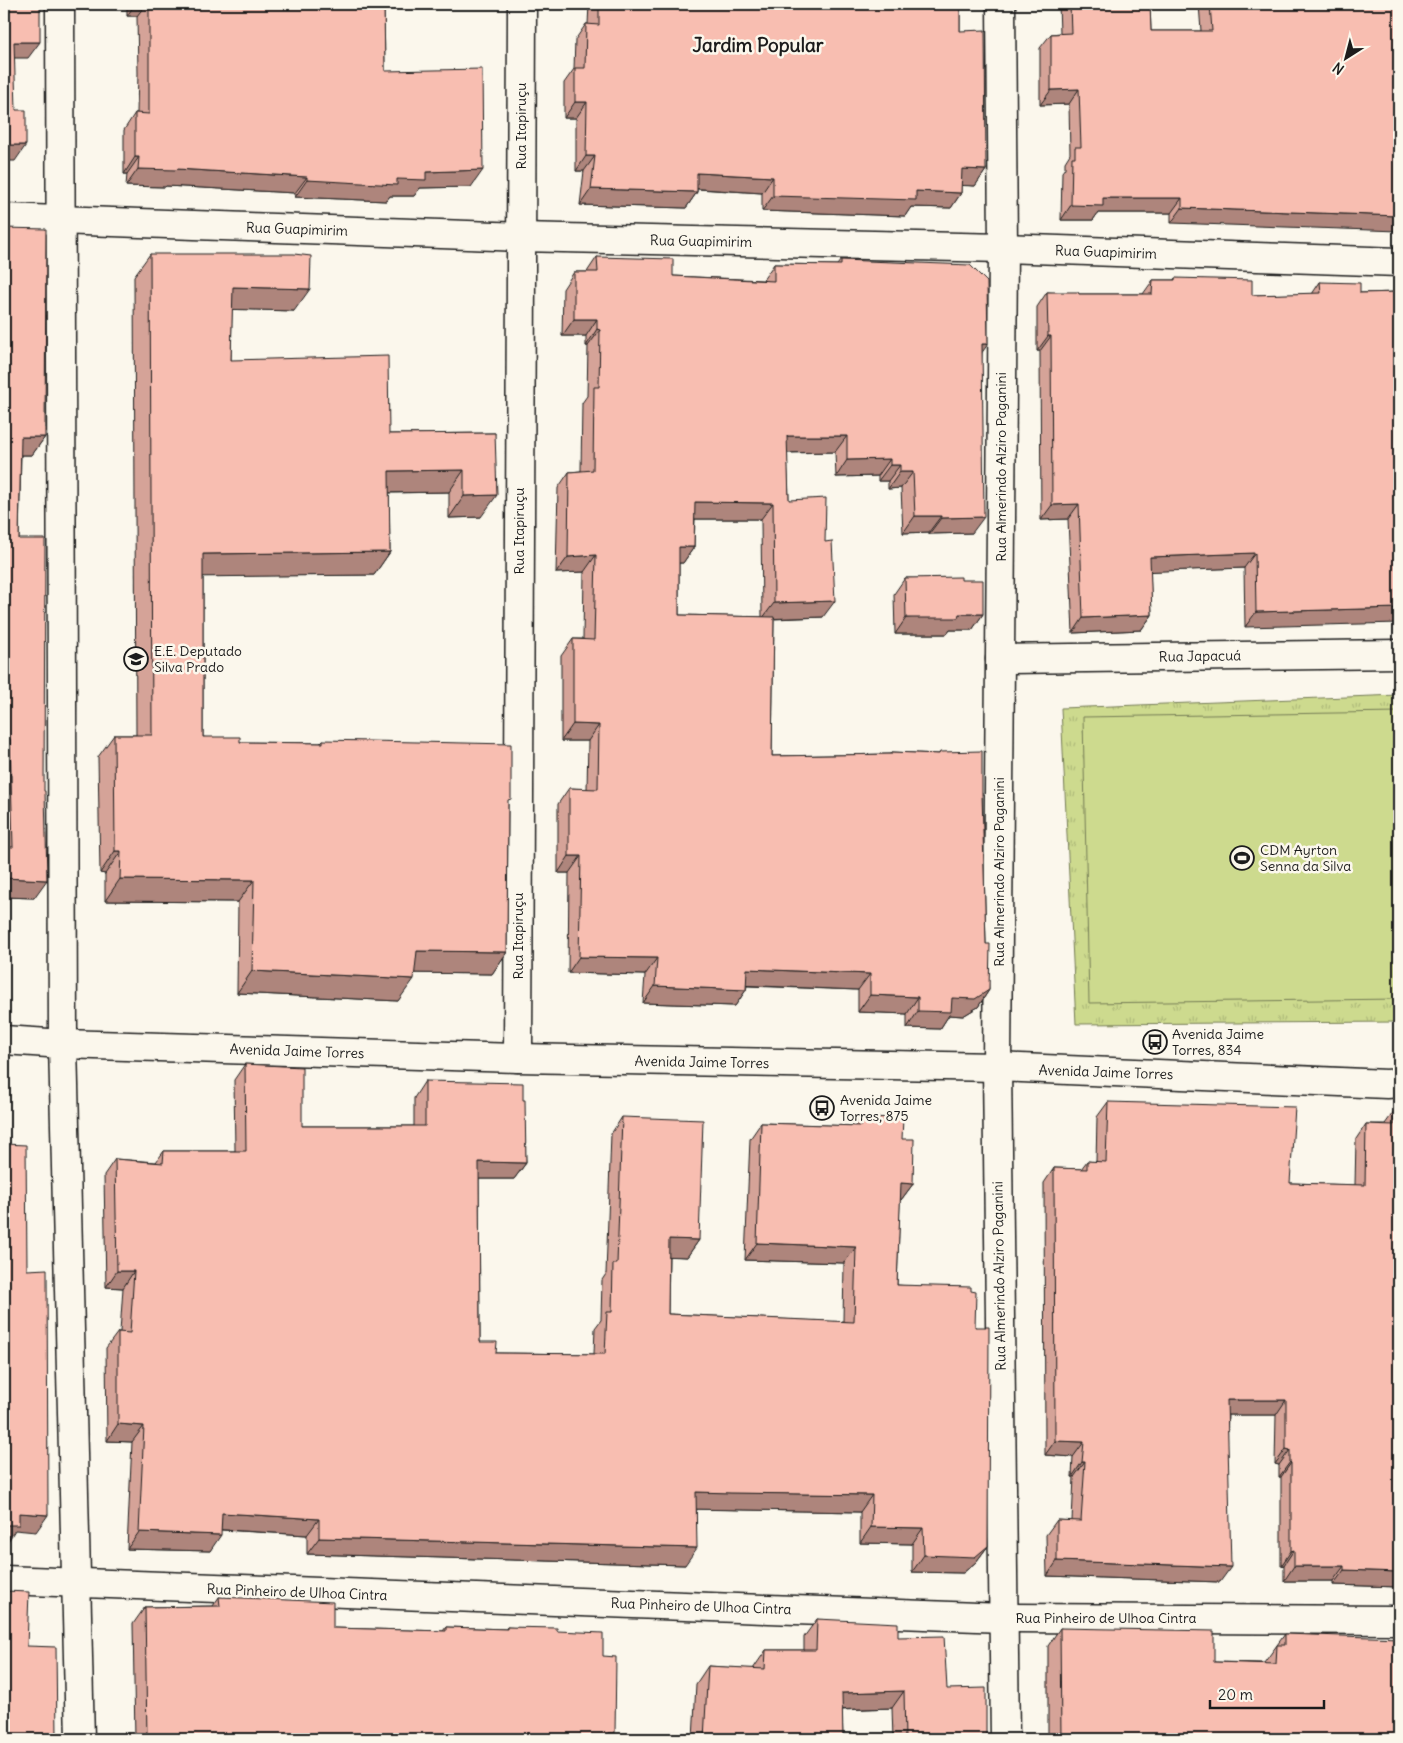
<svg xmlns="http://www.w3.org/2000/svg" width="1403" height="1743" viewBox="0 0 1403 1743" font-family="Delius,sans-serif">
	<style>
		.grass { fill: url(#grass-tufts); stroke: #747b55 }
		.pitch { fill: #cdda8e; stroke: #747b55 }
		.lines { fill: none; stroke-linecap: round; stroke-linejoin: round }
		.minor-casing { stroke: #1c1c1c; stroke-width: 31 }
		.tertiary-casing { stroke: #1c1c1c; stroke-width: 31 }
		.minor { stroke: #fbf7ec; stroke-width: 28 }
		.tertiary { stroke: #fbf7ec; stroke-width: 28 }
		.wall { fill: #d5a398; stroke: #1c1c1c; fill-rule: evenodd }
		.shaded-wall { fill: #ae857c; stroke: #1c1c1c }
		.building { fill: #f8beb1; stroke: #1c1c1c }
		.labels { text-anchor: middle; dominant-baseline: central; stroke-width: 5; stroke-linejoin: round; paint-order: stroke }
		.street-label { font-size: 14px; fill: #1c1c1c; stroke: #fbf7ec }
		.poi-label { font-size: 14px; fill: #1c1c1c; stroke: #fbf7ec; text-anchor: start }
		.district-label { font-size: 19px; font-weight: bold; fill: #1c1c1c; stroke: #fbf7ec }
	</style>
	<defs>
		<pattern id="grass-tufts" width="24" height="20" patternUnits="userSpaceOnUse" patternTransform="scale(1.25)"><rect width="24" height="20" fill="#cdda8e"/><path d="M3 7l-1-3M5 7V3M7 7l1-3M15 17l-1-3M17 17v-4M19 17l1-3" fill="none" stroke="#afba7a"/></pattern>
	</defs>
	<rect width="100%" height="100%" fill="#fbf7ec"/>
	<filter id="ink" filterUnits="userSpaceOnUse"><feTurbulence type="fractalNoise" baseFrequency=".02" numOctaves="2"/><feDisplacementMap in="SourceGraphic" scale="10" xChannelSelector="R" yChannelSelector="G"/><feConvolveMatrix kernelMatrix="1 2 1 2 8 2 1 2 1" color-interpolation-filters="sRGB"/></filter>
	<g filter="url(#ink)">
		<path class="grass" d="M1399,695V1022L1076,1024L1061,708Z"/>
		<path class="pitch" d="M1399,712V999L1089,1003L1083,717Z"/>
		<g class="lines">
			<g class="minor-casing">
				<g id="minor">
					<path d="M60,4L63,1044L80,1739"/>
					<path d="M1001,4L1003,248L997,1067L1005,1739"/>
					<path d="M4,218L520,237L1003,248L1399,262"/>
					<path d="M1000,659L1399,654"/>
					<path d="M518,1058L522,4"/>
					<path d="M4,1580L1003,1618L1399,1620"/>
				</g>
			</g>
			<g class="tertiary-casing">
				<path id="tertiary" d="M4,1040L63,1044L518,1058L997,1067L1387,1084L1399,1083"/>
			</g>
			<use href="#minor" class="minor"/>
			<use href="#tertiary" class="tertiary"/>
		</g>
		<g class="wall">
			<path d="M127,4H384L385,71L471,187L420,188L414,196H390L386,201L295,197V193L166,186L165,187L126,186L127,174H124V130L135,113H137L138,73L137,16H127Z"/>
			<path d="M589,4H960V31L986,170L975,186L961,185V193L951,208L911,207L905,216L762,211V193L697,189V192L686,208L580,205L584,171H576V118H564V83L574,69L575,40L586,24H588Z"/>
			<path d="M1059,4H1150L1151,31H1201L1199,4H1399L1171,223V213H1098L1093,220H1061L1062,172L1065,168V162L1070,154L1069,104L1040,105V48L1051,34L1060,33Z"/>
			<path d="M4,228L45,437L32,455H21L19,539L34,898L4,897Z"/>
			<path d="M150,254L294,311L232,309L231,360L389,434L495,433L481,517L449,518V492L389,493L390,552L374,575L203,576V737L240,742L320,743L323,740L508,804L507,952L492,974L415,973L398,1001L237,993L238,902L105,901V874L100,873L98,757L114,735H136L134,276Z"/>
			<path d="M597,257L673,276L763,280L774,264L837,265L841,260L982,352L972,533L929,534V532L903,533L901,488L888,489V481H878V476L836,477L835,452L787,453L789,500L823,617L774,619L772,756L891,754L892,752L939,754L940,752L982,793L986,944L989,990L978,1007L963,1016L949,1015L940,1029L907,1028V1014L858,1012V990L747,986L746,990L735,1006L643,1003L645,975L568,973L569,873H558V804L569,788L587,789L588,741H561V656L573,639H583L584,572L556,573L558,488L569,472L581,471L582,403L587,396L588,346H586V336H562L563,289L574,272H587ZM695,519H761L762,617L679,615V563H683L694,547Z"/>
			<path d="M1175,278L1252,295L1312,294L1320,282L1360,293L1399,292V459L1245,627L1244,568L1150,571L1152,615L1141,630L1073,633L1068,519L1041,520L1040,351H1037V307L1047,292L1079,294H1143L1153,280H1174Z"/>
			<path d="M905,578L961,580L983,614L972,630H950L947,634H895L894,594Z"/>
			<path d="M245,1064L302,1126H414V1098L425,1081L523,1100L526,1163L514,1179H479L480,1342L496,1353L594,1354L595,1328L601,1320L602,1280L606,1274L611,1134L622,1117L699,1240L687,1257L669,1256L668,1314L843,1322L844,1263L745,1260L750,1139L761,1123L854,1126L861,1117L902,1139L913,1184L901,1200H900L897,1285L971,1291L975,1327L988,1546L976,1562L963,1573L912,1572V1544L860,1543V1512L697,1509L685,1565L307,1554V1535L221,1530L210,1551L127,1549L132,1442L107,1441L106,1348L118,1332H120L123,1288L106,1287L104,1175L115,1159L156,1162L164,1151H235L234,1080Z"/>
			<path d="M1108,1102L1290,1183L1355,1185L1356,1139L1366,1124H1385L1395,1110H1399V1587L1333,1585V1581H1284V1565L1281,1566V1477H1279V1465L1275,1464L1276,1415H1228L1220,1582L1047,1576L1046,1535L1057,1520L1072,1521L1074,1477H1072L1073,1457L1045,1455L1044,1183L1054,1168L1081,1169L1087,1161L1096,1162L1097,1117Z"/>
			<path d="M219,1597L333,1628L443,1631L446,1627L506,1629L507,1627L557,1631L603,1656L610,1739H135L133,1624L145,1607L213,1606Z"/>
			<path d="M817,1619L898,1637L947,1689L986,1739H893L892,1708L842,1710L843,1739H693L696,1684L708,1666L753,1669L766,1650H804V1637Z"/>
			<path d="M1060,1628L1214,1662L1264,1663L1285,1634L1399,1739H1048V1646Z"/>
		</g>
		<g class="shaded-wall">
			<path d="M135,4H146L137,16H127Z"/>
			<path d="M14,42H40L28,58H4Z"/>
			<path d="M1079,89L1069,104L1040,105L1051,90Z"/>
			<path d="M575,102H587L576,118H564Z"/>
			<path d="M4,145H26L15,161H4Z"/>
			<path d="M586,156H595L584,171H576Z"/>
			<path d="M135,157H139L127,174H124Z"/>
			<path d="M138,169H177L307,177L295,193L166,186L165,187L126,186Z"/>
			<path d="M962,169L986,170L975,186L951,185Z"/>
			<path d="M483,170L471,187L420,188L414,196H390L386,201L295,197L307,180L397,179L426,172Z"/>
			<path d="M697,173L773,177L762,193L687,188Z"/>
			<path d="M591,189L697,192L686,208L580,205Z"/>
			<path d="M916,191L961,193L951,208L911,207L905,216L762,211L773,196Z"/>
			<path d="M1103,198H1182L1171,213H1098L1093,220H1061L1071,205Z"/>
			<path d="M1182,208L1399,216V231L1171,223Z"/>
			<path d="M233,287L310,289L294,311L217,309Z"/>
			<path d="M574,319H597L586,336H562Z"/>
			<path d="M597,329L600,330L588,346H586Z"/>
			<path d="M1048,336H1051L1040,351H1037Z"/>
			<path d="M982,344H988L976,361Z"/>
			<path d="M787,436H847L835,452L775,453Z"/>
			<path d="M21,437H45L32,455H8Z"/>
			<path d="M890,459L878,476L836,477L847,460Z"/>
			<path d="M890,465H900L888,481H878Z"/>
			<path d="M464,470L449,492L374,493L389,471Z"/>
			<path d="M900,472H913L901,488L888,489Z"/>
			<path d="M497,495L481,517L449,518L464,496Z"/>
			<path d="M695,502L773,503L761,519H683Z"/>
			<path d="M1079,504L1068,519L1041,520L1052,505Z"/>
			<path d="M915,516H941L929,532L903,533Z"/>
			<path d="M984,517L972,533L929,534L941,518Z"/>
			<path d="M679,547H694L683,563H668Z"/>
			<path d="M390,552L374,575L187,577L203,554Z"/>
			<path d="M1255,553L1244,568L1139,572L1150,557Z"/>
			<path d="M596,555L584,572L556,573L568,557Z"/>
			<path d="M835,601L823,617L762,619L774,603Z"/>
			<path d="M1399,608V623L1245,627L1256,612Z"/>
			<path d="M959,614H983L972,630H950L947,634H895L906,618Z"/>
			<path d="M1152,615L1141,630L1073,633L1083,618Z"/>
			<path d="M573,724L599,725L588,741H561Z"/>
			<path d="M4,739H10L4,748Z"/>
			<path d="M115,851H121L105,874L100,873Z"/>
			<path d="M569,856H581L569,873H558Z"/>
			<path d="M4,878L47,880L34,898L4,897Z"/>
			<path d="M120,879L254,880L238,902L105,901Z"/>
			<path d="M417,951L507,952L492,974L401,973Z"/>
			<path d="M579,957L657,958L645,975L568,973Z"/>
			<path d="M747,969L870,974L858,990L735,985Z"/>
			<path d="M252,971L414,979L398,1001L237,993Z"/>
			<path d="M655,986L746,990L735,1006L643,1003Z"/>
			<path d="M989,990L978,1007L963,1016L949,1015L940,1029L907,1028L918,1011L952,998Z"/>
			<path d="M870,995L918,997L907,1014L858,1012Z"/>
			<path d="M479,1162L526,1163L514,1179H468Z"/>
			<path d="M901,1183L913,1184L901,1200H890Z"/>
			<path d="M669,1239L699,1240L687,1257L657,1256Z"/>
			<path d="M757,1243L856,1247L844,1263L745,1260Z"/>
			<path d="M117,1271H134L123,1288L106,1287Z"/>
			<path d="M1227,1400H1286L1276,1415H1217Z"/>
			<path d="M118,1424L144,1426L132,1442L107,1441Z"/>
			<path d="M1055,1441L1084,1442L1073,1457L1045,1455Z"/>
			<path d="M1286,1449L1290,1450L1279,1465L1275,1464Z"/>
			<path d="M1082,1462H1085L1074,1477H1072Z"/>
			<path d="M1290,1462L1291,1463L1281,1477H1279Z"/>
			<path d="M696,1492L872,1495L860,1512L685,1509Z"/>
			<path d="M19,1513L48,1515L36,1532L15,1530L7,1543H4V1525Z"/>
			<path d="M222,1513L319,1519L307,1535L210,1529Z"/>
			<path d="M871,1527L923,1528L912,1544L860,1543Z"/>
			<path d="M139,1532L221,1535L210,1551L127,1549Z"/>
			<path d="M319,1538L697,1548L685,1565L307,1554Z"/>
			<path d="M988,1546L976,1562L963,1573L912,1572L924,1555Z"/>
			<path d="M1294,1550L1284,1565L1281,1566L1291,1551Z"/>
			<path d="M1057,1561L1231,1567L1220,1582L1047,1576Z"/>
			<path d="M1294,1566H1344L1333,1581H1284Z"/>
			<path d="M1344,1570L1399,1572V1587L1333,1585Z"/>
			<path d="M904,1691L892,1708L830,1710L842,1693Z"/>
			<path d="M608,1733H615L610,1739H603Z"/>
		</g>
		<g class="building">
			<path d="M4,4H40V42H14L16,110H26V145H4Z"/>
			<path d="M149,4H384L385,71L482,69L483,170L426,172V180L397,179V185L307,180V177L177,169L176,170L138,169L139,157H135V113L149,114Z"/>
			<path d="M599,4H960V31L985,30L986,170L962,169L961,193L916,191V200L773,196V177L697,173V192L591,189L595,156H586L587,102H575V68H585L586,24L599,25Z"/>
			<path d="M1070,4H1150L1151,31H1212L1210,4H1399V216L1182,208V198H1103V206L1071,205L1072,157H1075V147H1081L1079,89L1051,90V34L1071,33Z"/>
			<path d="M4,228L46,229L45,437H21L19,539H45L44,791H45L47,880L4,878V847H13L10,739H4Z"/>
			<path d="M150,254H294L311,256L310,289L233,287L231,360L388,356L389,434L495,433L497,495L464,496V470L389,471L390,552L203,554V737H240V742L323,743V740L511,744V799L508,800L507,952L417,951L414,979L252,971L254,880L120,879L121,851H115L114,735H152Z"/>
			<path d="M597,257L673,259V276L774,281V264L841,265V260L970,265L987,282L988,344H982L984,517L941,518V516H915L913,472H900V465H890V459L847,460V436H787L789,500L826,498L825,542L832,541L835,601L774,603L773,503L695,502L694,547H679V615L774,617L772,756L892,754V752L939,754L940,752L982,751V793L986,944H990L989,990L975,999L952,998L951,1012L918,1011V997L870,995V974L747,969L746,990L655,986L657,958L579,957L581,856H569V788L598,789L599,725L573,724V639L594,640L596,555L568,557L569,472L593,470L594,387H599L600,330L597,329V319H574V272H598Z"/>
			<path d="M1175,278L1252,280V295L1321,293L1320,282L1360,283V293L1399,292L1398,533H1399V608L1256,612L1255,553L1150,557L1152,615L1083,618L1079,504L1052,505L1051,336H1048L1047,292H1078L1079,294H1152L1153,280H1175Z"/>
			<path d="M961,577V580H983V614H959L958,618H906L905,578Z"/>
			<path d="M245,1064L302,1067V1126H425V1081L523,1083V1100H525L526,1163L479,1162L480,1342H497L496,1353L605,1354L607,1312H612L613,1264H617L622,1117L703,1120L699,1240L669,1239L668,1314L854,1322L856,1247L757,1243L761,1123L861,1126V1117L903,1118L902,1139H914L913,1184L901,1183L897,1285L971,1287V1291L976,1292L975,1327H989L988,1546L975,1557L924,1555L923,1528L871,1527L872,1495L731,1493L696,1492L697,1548L319,1538V1519L222,1513L221,1535L139,1532L144,1426L118,1424V1332L130,1333L134,1271H117L115,1159L163,1163L164,1151H246Z"/>
			<path d="M1108,1102L1295,1107L1290,1183L1365,1185L1366,1124L1394,1125L1395,1110H1399V1572L1344,1570V1566H1294V1550L1291,1551V1463L1290,1462V1450L1286,1449V1400H1227L1231,1567L1057,1561V1520L1081,1521L1085,1462H1082L1084,1442L1055,1441L1054,1168L1087,1169V1161L1106,1162Z"/>
			<path d="M4,1144L26,1145L27,1270L47,1269L48,1515L19,1513V1525H4Z"/>
			<path d="M4,1591L29,1592L27,1646L56,1647L57,1739H4Z"/>
			<path d="M219,1597L333,1602V1628L446,1631V1627L507,1629V1627L557,1628V1631L603,1633V1656L616,1657L615,1733H608V1739H147L145,1607L220,1606Z"/>
			<path d="M817,1619L898,1623V1637L944,1636L947,1689L986,1688V1739H905L904,1691L842,1693L843,1739H704L708,1666L765,1669L766,1650H816Z"/>
			<path d="M1060,1628L1214,1631V1662L1276,1664L1277,1645H1285V1634L1399,1638V1739H1061Z"/>
		</g>
	</g>
	<defs>
		<g id="school-ring" transform="scale(1.25)"><circle r="9.5" fill="#fbf7ec" stroke="#1c1c1c" stroke-width="1.5"/><path d="M0-5L7-2L0 1L-7-2ZM-4 1L0 2.5L4 1V4Q0 6-4 4Z" fill="#1c1c1c"/></g>
		<g id="stadium-ring" transform="scale(1.25)"><circle r="9.5" fill="#fbf7ec" stroke="#1c1c1c" stroke-width="1.5"/><path d="M0-5a6.5 5 0 1 0 0 10a6.5 5 0 1 0 0-10ZM-3.5-1.8h7v3.6h-7Z" fill="#1c1c1c"/></g>
		<g id="bus-ring" transform="scale(1.25)"><circle r="9.5" fill="#fbf7ec" stroke="#1c1c1c" stroke-width="1.5"/><path d="M-5-6H5V4H4V6H2V4H-2V6H-4V4H-5ZM-3.5-4V0h7V-4ZM-3.5 1.2v1.5H-2V1.2ZM2 1.2v1.5H3.5V1.2Z" fill="#1c1c1c"/></g>
	</defs>
	<g fill-rule="evenodd">
		<use href="#school-ring" x="136" y="659"/>
		<use href="#stadium-ring" x="1242" y="858"/>
		<use href="#bus-ring" x="1155" y="1042"/>
		<use href="#bus-ring" x="822" y="1108"/>
	</g>
	<g class="labels">
		<g class="street-label">
			<text transform="translate(521 126) rotate(-90)">Rua Itapiruçu</text>
			<text transform="translate(297 229) rotate(2)">Rua Guapimirim</text>
			<text transform="translate(701 241) rotate(1)">Rua Guapimirim</text>
			<text transform="translate(1106 252) rotate(2)">Rua Guapimirim</text>
			<text transform="translate(1001 467) rotate(-90)">Rua Almerindo Alziro Paganini</text>
			<text transform="translate(519 531) rotate(-90)">Rua Itapiruçu</text>
			<text transform="translate(1200 656) rotate(-1)">Rua Japacuá</text>
			<text transform="translate(999 872) rotate(-90)">Rua Almerindo Alziro Paganini</text>
			<text transform="translate(518 936) rotate(-90)">Rua Itapiruçu</text>
			<text transform="translate(297 1051) rotate(2)">Avenida Jaime Torres</text>
			<text transform="translate(702 1062) rotate(1)">Avenida Jaime Torres</text>
			<text transform="translate(1106 1072) rotate(2)">Avenida Jaime Torres</text>
			<text transform="translate(999 1276) rotate(-91)">Rua Almerindo Alziro Paganini</text>
			<text transform="translate(297 1592) rotate(2)">Rua Pinheiro de Ulhoa Cintra</text>
			<text transform="translate(701 1606) rotate(2)">Rua Pinheiro de Ulhoa Cintra</text>
			<text x="1106" y="1618">Rua Pinheiro de Ulhoa Cintra</text>
		</g>
		<g class="poi-label">
			<text x="154" y="651">E.E. Deputado<tspan x="154" dy="16">Silva Prado</tspan></text>
			<text x="1260" y="850">CDM Ayrton<tspan x="1260" dy="16">Senna da Silva</tspan></text>
			<text x="1172" y="1034">Avenida Jaime<tspan x="1172" dy="16">Torres, 834</tspan></text>
			<text x="840" y="1100">Avenida Jaime<tspan x="840" dy="16">Torres, 875</tspan></text>
		</g>
		<g class="district-label">
			<text x="758" y="45">Jardim Popular</text>
		</g>
	</g>
	<rect width="1403" height="1743" fill="none" stroke="#fbf7ec" stroke-width="20"/>
	<rect x="10" y="10" width="1383" height="1723" fill="none" stroke="#1c1c1c" stroke-width="2" filter="url(#ink)"/>
	<g transform="translate(1346 58) rotate(216)" stroke="#fbf7ec" stroke-width="4" paint-order="stroke">
	<path d="M0-4L9 19L0 12L-9 19Z" fill="#1c1c1c"/>
	<text y="-8" font-size="14" font-weight="bold" text-anchor="middle" fill="#1c1c1c">N</text>
	</g>
	<path d="M1210 1700v8h114v-8" fill="none" stroke="#1c1c1c" stroke-width="2.5"/>
	<text x="1218" y="1700" font-size="15" fill="#1c1c1c" stroke="#fbf7ec" stroke-width="4" paint-order="stroke">20 m</text>
</svg>
